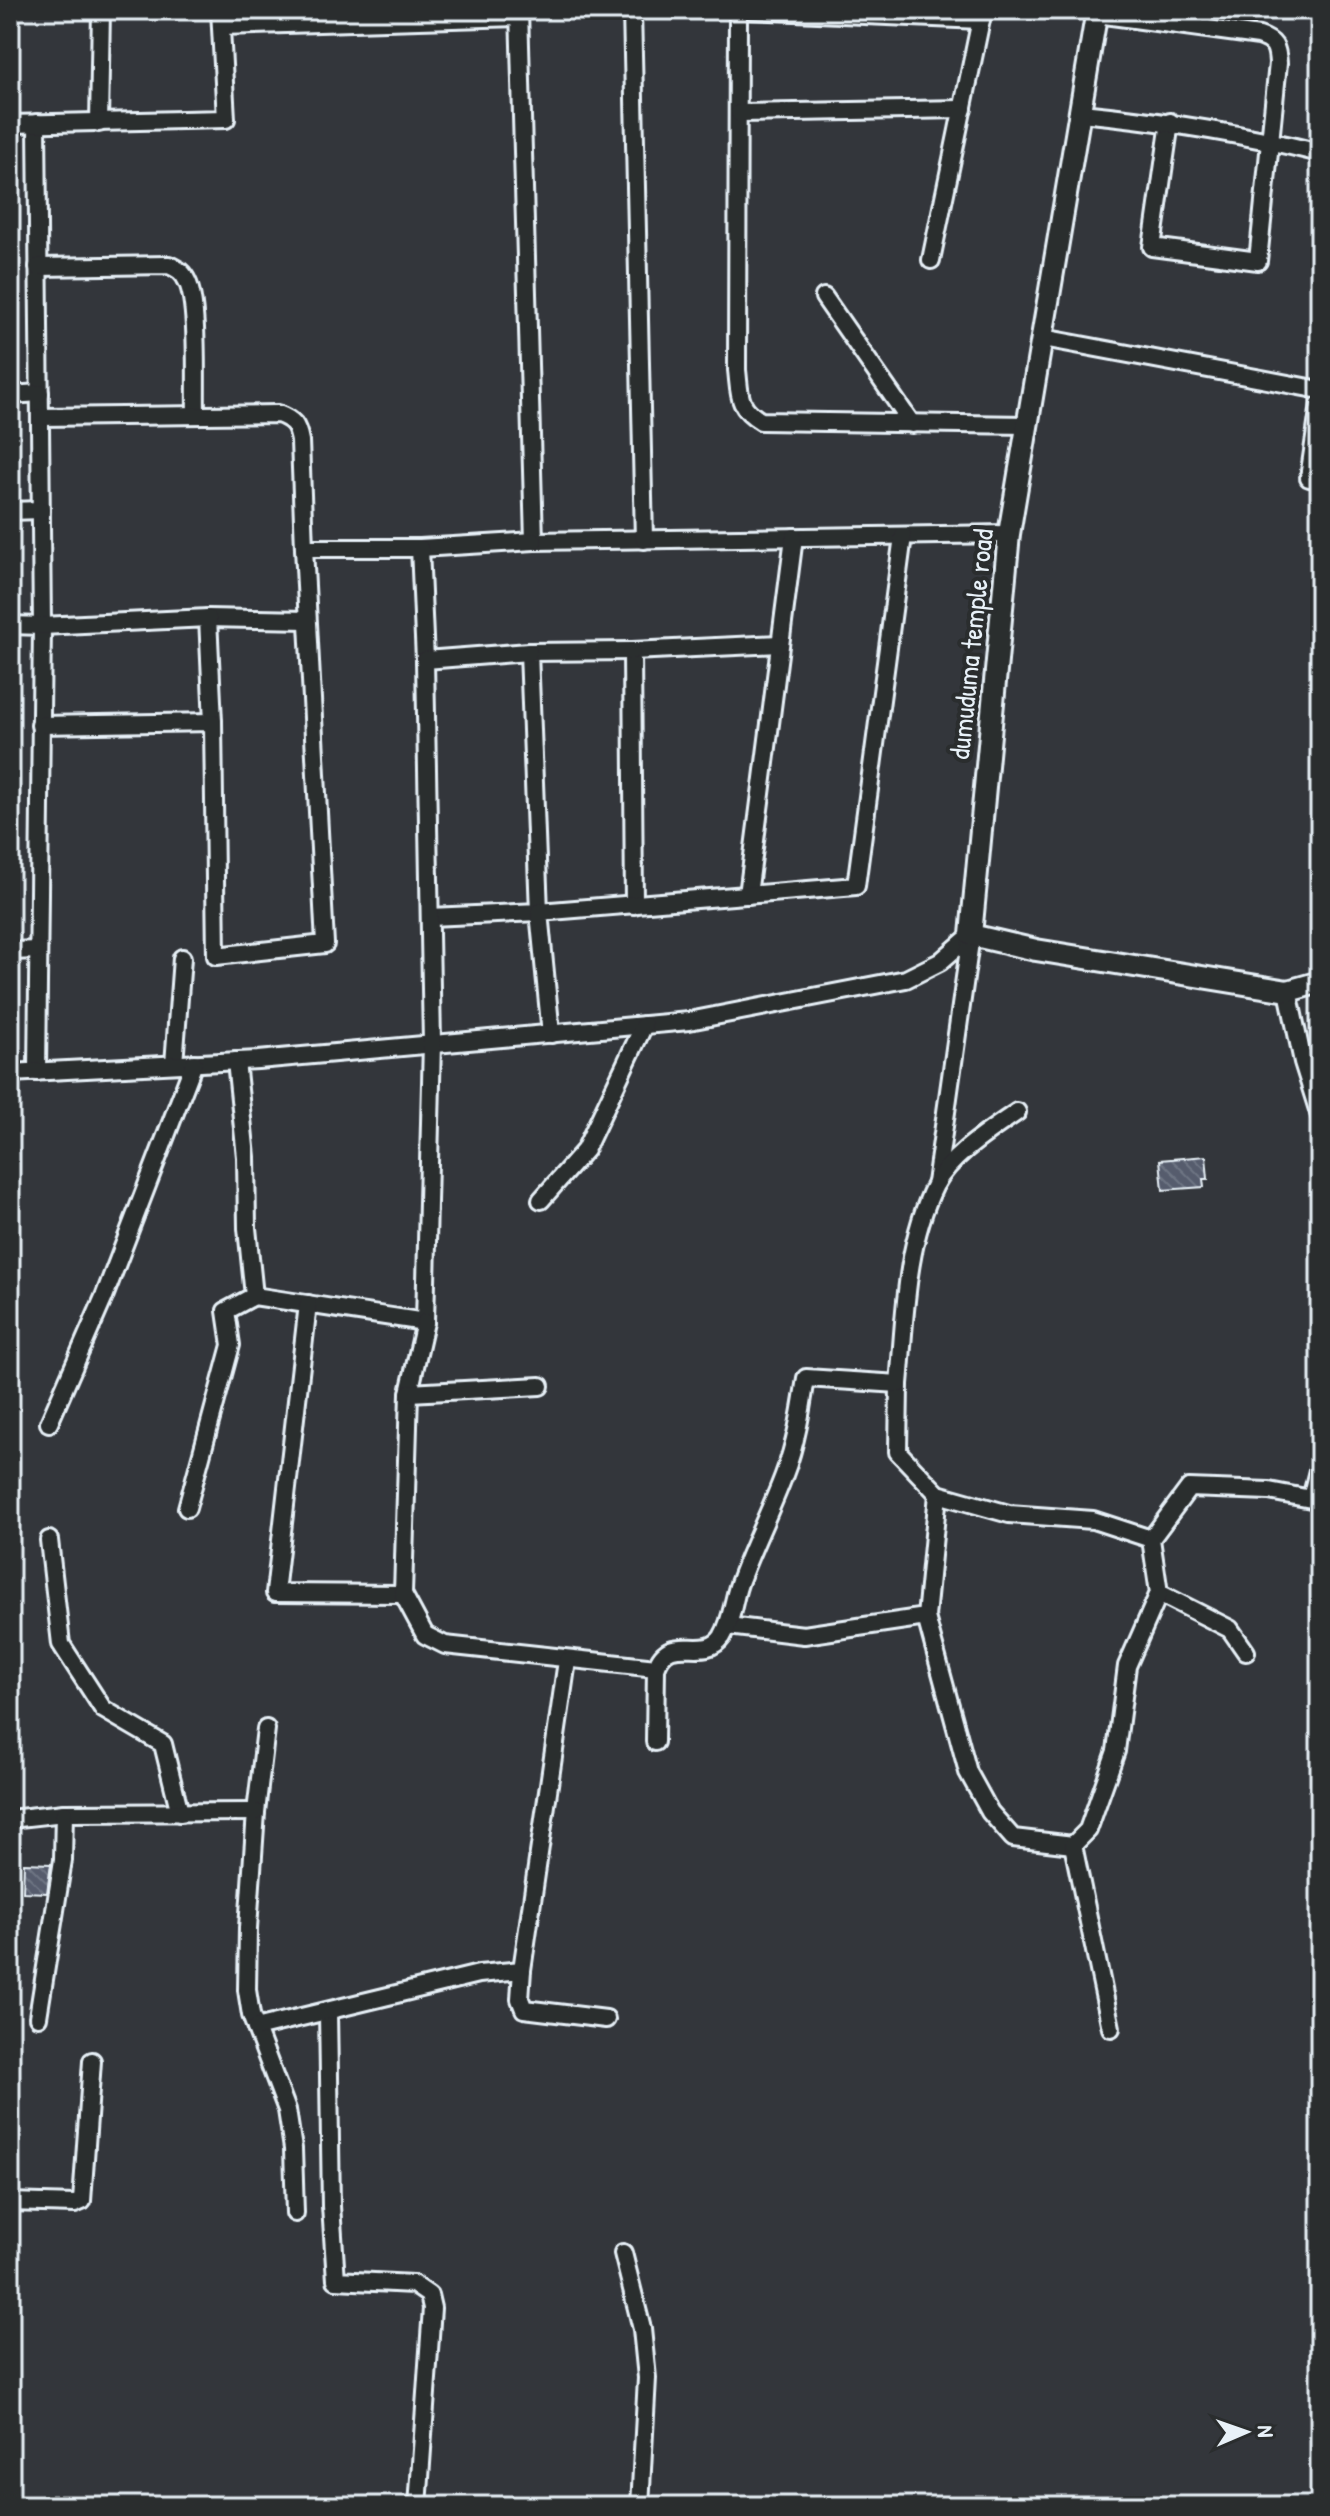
<svg xmlns="http://www.w3.org/2000/svg" width="1330" height="2516" viewBox="0 0 1330 2516" font-family="'Patrick Hand',sans-serif">
	<style>
		.building { fill: url(#building-back-hatch); stroke: #e8f1f8; stroke-width: 2 }
		.lines { fill: none; stroke-linecap: round; stroke-linejoin: round }
		.minor-casing { stroke: #e8f1f8; stroke-width: 22 }
		.tertiary-casing { stroke: #e8f1f8; stroke-width: 26 }
		.minor { stroke: #2a2d2e; stroke-width: 16 }
		.tertiary { stroke: #2a2d2e; stroke-width: 20 }
		.labels { text-anchor: middle; dominant-baseline: central; stroke-width: 8; stroke-linejoin: round; paint-order: stroke }
		.street-label { font-size: 28px; fill: #e8f1f8; stroke: #2a2d2e }
	</style>
	<defs>
		<pattern id="building-back-hatch" width="6" height="6" patternUnits="userSpaceOnUse" patternTransform="scale(2)"><rect width="6" height="6" fill="#565c6d"/><path d="M-1 5l2 2M0 0l6 6M5-1l2 2" fill="none" stroke="#6e7483"/></pattern>
	</defs>
	<rect width="100%" height="100%" fill="#33363b"/>
	<filter id="ink" filterUnits="userSpaceOnUse"><feTurbulence type="fractalNoise" baseFrequency=".0125" numOctaves="2"/><feDisplacementMap in="SourceGraphic" scale="16" xChannelSelector="R" yChannelSelector="G"/><feConvolveMatrix kernelMatrix="1 2 1 2 8 2 1 2 1" color-interpolation-filters="sRGB"/></filter>
	<g filter="url(#ink)">
		<g class="building">
			<path d="M1206,1156L1208,1179H1203L1204,1187L1163,1190L1160,1160Z"/>
			<path d="M24,1863L51,1864L47,1893L23,1892Z"/>
		</g>
		<g class="lines">
			<g class="minor-casing">
				<g id="minor">
					<path d="M519,10L534,541L1009,534"/>
					<path d="M632,10L644,540"/>
					<path d="M738,10L737,370C740,395 737,407 761,421L1028,425"/>
					<path d="M750,10L981,20"/>
					<path d="M1097,14L1259,36C1275,41 1277,47 1278,63L1258,261L1152,247L1170,122"/>
					<path d="M221,26L519,17"/>
					<path d="M739,113L963,109"/>
					<path d="M1081,113C1162,121 1241,133 1320,153"/>
					<path d="M37,123L42,626L37,1072"/>
					<path d="M99,123L101,10"/>
					<path d="M10,124L226,119L220,10"/>
					<path d="M931,260L983,10"/>
					<path d="M38,267L169,265C178,269 183,272 187,281C199,304 195,384 196,413"/>
					<path d="M824,297L912,424"/>
					<path d="M1043,338L1320,390"/>
					<path d="M10,395L40,393"/>
					<path d="M1320,404L1309,478L1320,480"/>
					<path d="M40,417L278,414C294,420 297,425 300,441L304,548"/>
					<path d="M10,511L41,510"/>
					<path d="M420,548L534,541"/>
					<path d="M208,618L307,620"/>
					<path d="M10,625L42,626L208,618L213,722"/>
					<path d="M40,725L213,722L216,956L325,944L304,548H420L425,660"/>
					<path d="M748,895L794,537"/>
					<path d="M634,905L632,651L780,644"/>
					<path d="M430,917L539,912L529,652L632,651"/>
					<path d="M10,951L38,950"/>
					<path d="M1288,991L1303,1062L1320,1116"/>
					<path d="M551,1034L539,912L856,886L903,536"/>
					<path d="M174,1064L182,958"/>
					<path d="M10,1073L258,1060L689,1021L906,979L940,962L971,935"/>
					<path d="M936,1183L971,935"/>
					<path d="M541,1200L585,1150L644,1025"/>
					<path d="M254,1296L425,1322L432,1043L425,660L529,652"/>
					<path d="M308,1304L275,1593L403,1594"/>
					<path d="M425,1322L409,1393L403,1594L425,1635L445,1645L656,1668"/>
					<path d="M899,1384L898,1452L938,1494L1009,1514L1093,1520L1151,1539"/>
					<path d="M409,1393L540,1386"/>
					<path d="M49,1423L104,1297L194,1063"/>
					<path d="M187,1508L231,1345L226,1311L254,1296L247,1228L246,1157L236,1061"/>
					<path d="M49,1540L61,1644L103,1709L163,1744L180,1813"/>
					<path d="M1159,1593L1230,1629L1246,1652"/>
					<path d="M926,1617L938,1494"/>
					<path d="M728,1626L804,1635L926,1617L968,1772L990,1812L1013,1838L1073,1845L1088,1830L1116,1751L1127,1666L1159,1593L1151,1539L1189,1488L1269,1491L1311,1499L1320,1462"/>
					<path d="M266,1729L256,1812L248,1928L247,1990L251,2015L287,2110L293,2149L295,2213"/>
					<path d="M655,1742L656,1668C669,1629 704,1663 722,1637C733,1619 733,1597 741,1578C754,1543 771,1510 784,1475C796,1444 801,1411 806,1378L899,1384C905,1319 905,1245 935,1185C951,1155 990,1131 1017,1112"/>
					<path d="M10,1819L64,1813L256,1812"/>
					<path d="M1073,1845L1111,2028"/>
					<path d="M522,1970L567,1661"/>
					<path d="M328,2012L331,2206L336,2280L413,2284L429,2295L432,2308L418,2506"/>
					<path d="M38,2017L63,1860L64,1813"/>
					<path d="M256,2028L479,1974L522,1970L520,1999L524,2009L606,2019"/>
					<path d="M10,2202L75,2204L82,2201L92,2061"/>
					<path d="M623,2253L642,2329L647,2378L640,2506"/>
				</g>
			</g>
			<g class="tertiary-casing">
				<path id="tertiary" d="M1097,10L1009,534L971,935L1036,950L1288,991L1320,982"/>
			</g>
			<use href="#minor" class="minor"/>
			<use href="#tertiary" class="tertiary"/>
		</g>
	</g>
	<g class="labels">
		<g class="street-label">
			<text transform="translate(971 644) rotate(-84)">dumuduma temple road</text>
		</g>
	</g>
	<rect width="1330" height="2516" fill="none" stroke="#2a2d2e" stroke-width="40"/>
	<rect x="20" y="20" width="1290" height="2476" fill="none" stroke="#e8f1f8" stroke-width="3" filter="url(#ink)"/>
	<g transform="translate(1246 2432) rotate(88)" stroke="#2a2d2e" stroke-width="6" paint-order="stroke">
	<path d="M0-6L14 30L0 20L-14 30Z" fill="#e8f1f8"/>
	<text y="-12" font-size="22" font-weight="bold" text-anchor="middle" fill="#e8f1f8">N</text>
	</g>
</svg>
